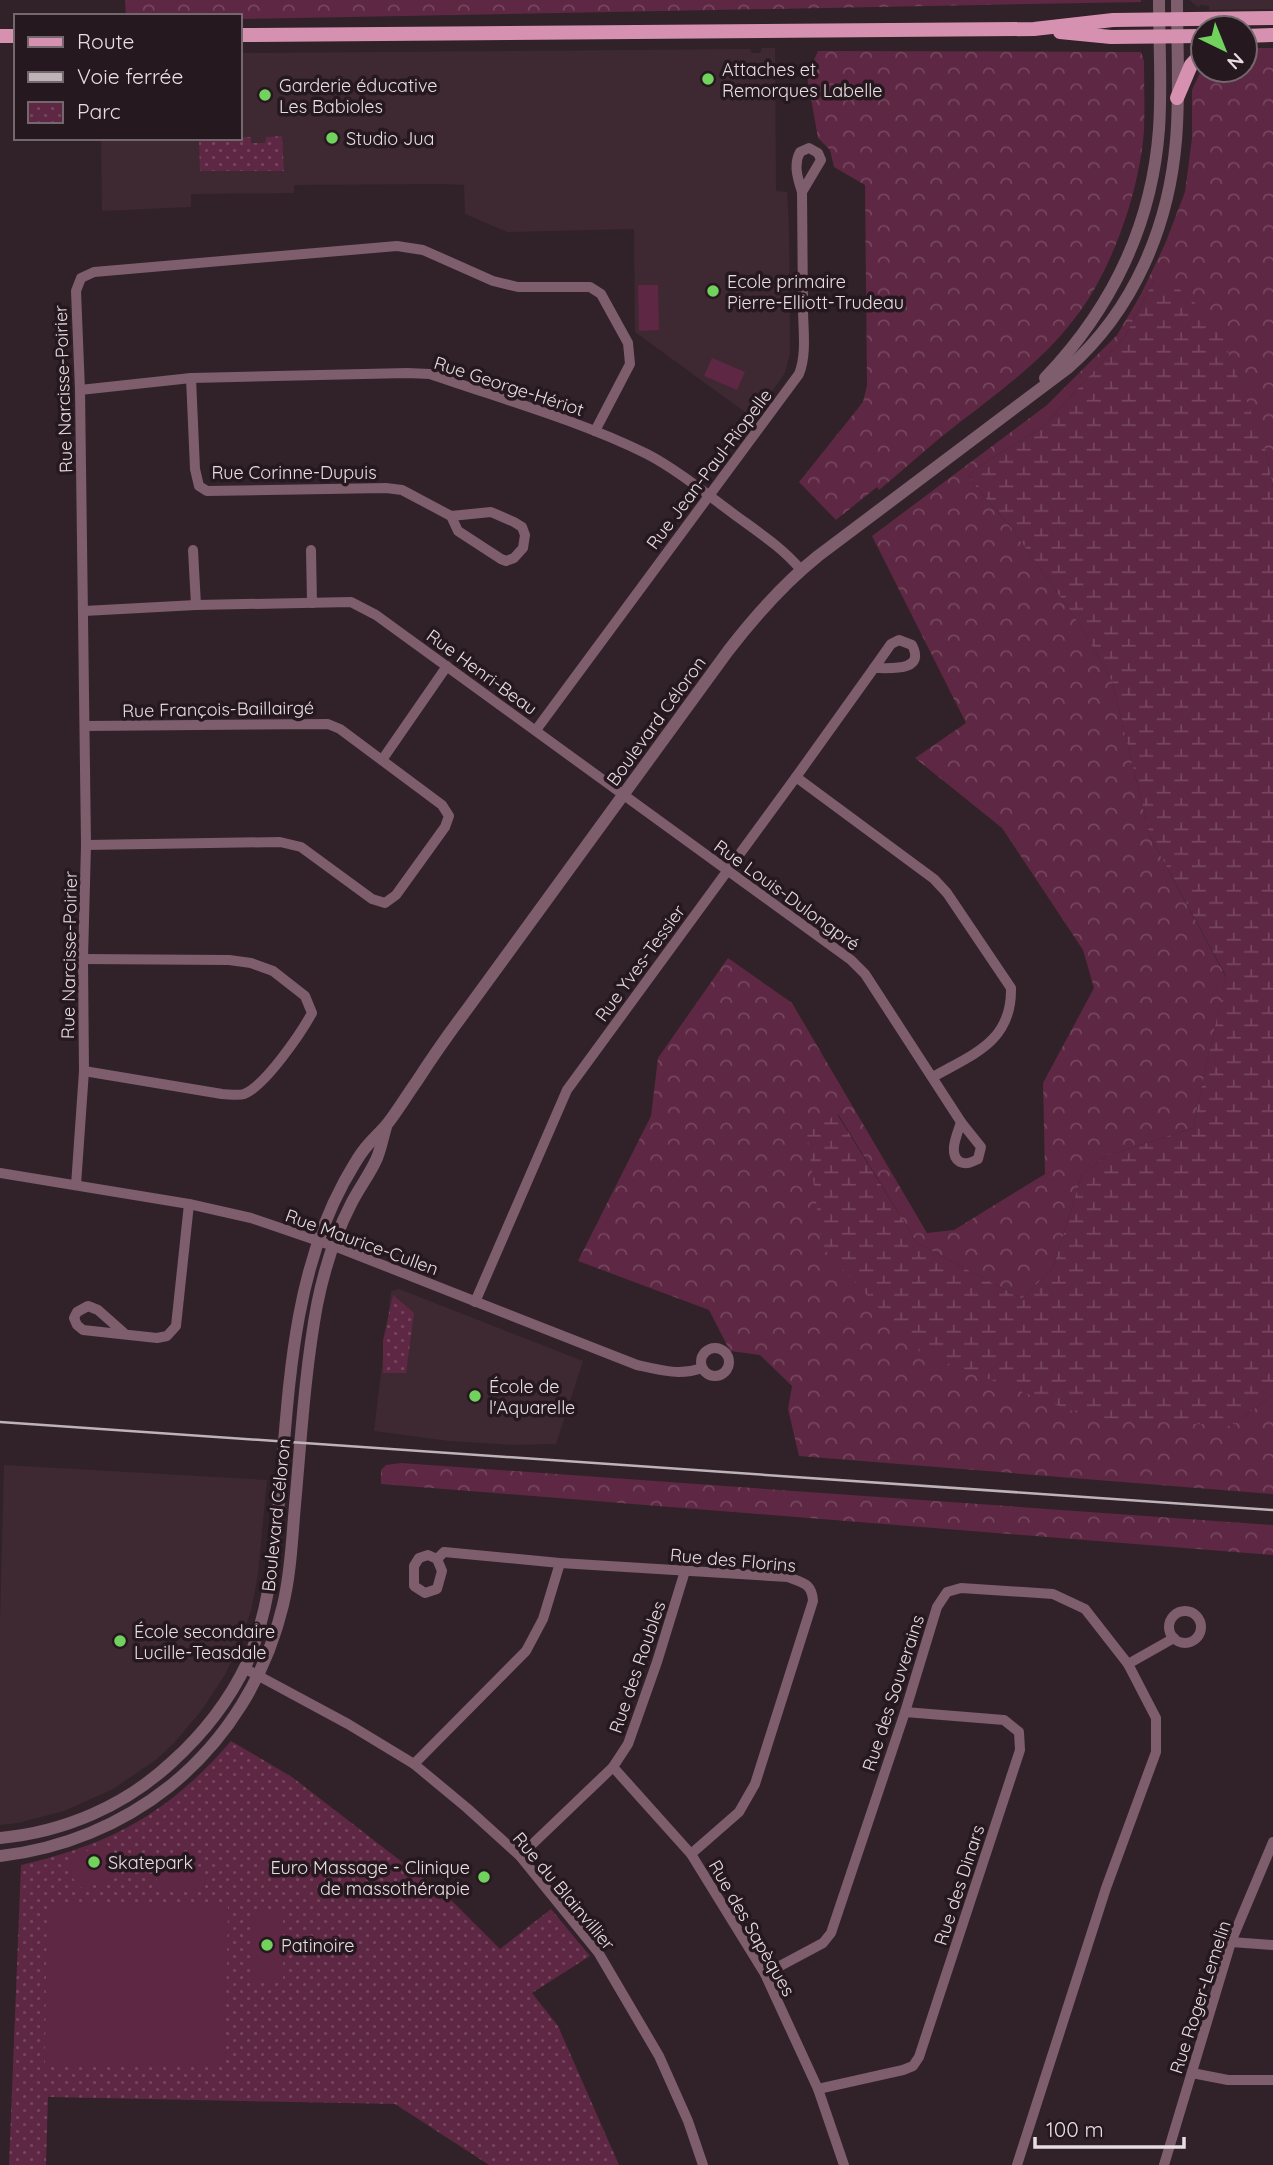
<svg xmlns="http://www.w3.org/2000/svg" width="1273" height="2165" viewBox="0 0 1273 2165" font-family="Quicksand,sans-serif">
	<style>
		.built { fill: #3e2932 }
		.forest { fill: url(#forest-crowns) }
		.wetland { fill: url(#wetland-marsh) }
		.park { fill: url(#park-dots) }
		.garden { fill: #5e2743 }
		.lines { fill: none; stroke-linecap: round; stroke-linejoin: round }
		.minor { stroke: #7e5d6c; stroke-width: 10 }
		.tertiary { stroke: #7e5d6c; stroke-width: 12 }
		.primary { stroke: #d691b1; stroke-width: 14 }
		.rail { stroke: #beb4b8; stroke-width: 2.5 }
		.poi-dot { fill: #71d25e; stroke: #26181f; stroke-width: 2.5 }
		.labels { text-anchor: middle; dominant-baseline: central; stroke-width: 7; stroke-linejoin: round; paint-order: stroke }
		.poi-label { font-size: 18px; fill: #e8dee2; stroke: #26181f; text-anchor: start }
		.street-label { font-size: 18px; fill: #e8dee2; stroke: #26181f }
	</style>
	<defs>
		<pattern id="forest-crowns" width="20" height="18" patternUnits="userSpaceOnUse" patternTransform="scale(1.75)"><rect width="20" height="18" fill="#5e2743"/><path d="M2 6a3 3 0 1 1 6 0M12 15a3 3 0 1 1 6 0" fill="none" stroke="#75465e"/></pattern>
		<pattern id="wetland-marsh" width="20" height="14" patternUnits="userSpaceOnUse" patternTransform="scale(1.75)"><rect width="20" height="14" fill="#5e2743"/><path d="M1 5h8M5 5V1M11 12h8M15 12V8" fill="none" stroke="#75465e"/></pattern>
		<pattern id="park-dots" width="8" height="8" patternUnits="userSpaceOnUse" patternTransform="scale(1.75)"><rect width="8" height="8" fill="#5e2743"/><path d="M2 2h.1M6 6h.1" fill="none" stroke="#75465e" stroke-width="1.8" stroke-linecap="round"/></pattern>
	</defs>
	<rect width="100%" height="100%" fill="#302228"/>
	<g class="built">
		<path d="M1189,0H1273V9L1209,10V6L1200,5L1199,8Z"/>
		<path d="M762,48H775L776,191L787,192L789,228L790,354L785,373L753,418L635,332L634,229L507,232L465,214L464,185L440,184L294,185V193L191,194V207L102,211L101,138H240V53L750,49L752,53H760Z"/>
		<path d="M399,1289L583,1361L556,1444L515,1445L449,1441L374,1431L391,1291Z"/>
		<path d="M4,1465L267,1480L258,1574L251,1611L236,1651L226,1673L202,1710L174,1743L157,1759L113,1789L64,1811L18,1823L0,1825V1624Z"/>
	</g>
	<g class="forest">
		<path d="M125,0H1141V2L240,19V16H126Z"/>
		<path d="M1245,48H1273V488L1266,451L1154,280L1124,338L1042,428L990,459L969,475L973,483L1013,530L1078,622L1112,681L1150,836L1226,977L1193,1128L1106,1156L1082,1175L1053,1268L1022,1299L917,1243L838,1114L822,1246L1231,1426L1273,1395V1494L799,1456L788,1409L792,1386L760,1355L730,1351L709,1310L578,1261L651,1116L658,1058L728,958L792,1003L927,1233L954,1230L1045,1174L1043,1083L1094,988L1083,950L1002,828L915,758L966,723L872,536L1047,405L1117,335L1141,294L1165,244L1185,192L1192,138V90L1203,66V70H1245Z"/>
		<path d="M818,51L1141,52L1144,61C1144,84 1145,107 1144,130C1140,190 1112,271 1075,318C1039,366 986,401 940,438C919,455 900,473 879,490L877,487L836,520L799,482L863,402L867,385L865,185L834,167L830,150L818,138L807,76Z"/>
		<path d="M401,1463L1273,1525V1555L381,1484V1470L386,1465Z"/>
	</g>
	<path class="wetland" d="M1154,280L1177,287L1217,323L1266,451L1273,488V1395L1231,1426L1088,1417L921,1353L822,1247L807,1133L837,1114L917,1243L1022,1299L1053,1268L1082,1175L1106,1156L1193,1128L1226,976L1150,836L1112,681L1078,622L1013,530L973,483L969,475L990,459L1042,428L1124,338Z"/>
	<g class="park">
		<path d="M282,136L284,171H200L199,138L251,137V143H265L266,137Z"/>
		<path d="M393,1295L414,1313L406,1373H383V1341Z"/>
		<path d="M231,1741L292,1777L450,1899L500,1949L551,1909L590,1956L532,1993L558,2026L619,2165H489L395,2104L48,2097L46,2165H9L21,1865C112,1844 170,1812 231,1741Z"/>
	</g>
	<g class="garden">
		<path d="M638,285H658L659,330L639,331Z"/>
		<path d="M712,358L745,372L737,390L704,376Z"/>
		<path d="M106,1844C117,1852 122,1866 117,1878L79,1888C72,1878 69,1869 71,1857Z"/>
		<path d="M157,1865L205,1867L204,1891L156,1890Z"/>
		<path d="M47,1903L228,1904L225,2065L45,2063Z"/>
		<path d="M251,1911H283V1979L252,1980Z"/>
	</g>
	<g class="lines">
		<g class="minor">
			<path d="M191,378L195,469L199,486L207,491L386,488L402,490L451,516L491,512L514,522L522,527L525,535L523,548L514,558L506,561L501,559L458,531L451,516"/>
			<path d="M80,390L191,378L407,373L430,374C502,399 578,420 647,454C676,469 708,495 735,515C758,532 783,548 801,570"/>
			<path d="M193,550L196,605"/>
			<path d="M311,550L312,603"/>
			<path d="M84,611L196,605L351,602L376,615L851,960L865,974L961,1122"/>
			<path d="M899,640L912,645C926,672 890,668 874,668L891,644Z"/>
			<path d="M85,726L328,724L340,729L442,805L449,816L445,827L396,895L385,903L372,899L301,847L280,842L86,845"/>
			<path d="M536,730L799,374C807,354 803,329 803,308C803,269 802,230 802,192C798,179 793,165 800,152L809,148L818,153L821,160L802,192"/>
			<path d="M382,760L447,666"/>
			<path d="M796,777L934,879L947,893L1011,988C1012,1042 973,1054 933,1077"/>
			<path d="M83,959L229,960L251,963L273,971L305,996L312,1013C301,1033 265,1086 244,1094C238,1096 228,1094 222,1094L84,1071"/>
			<path d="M961,1122L981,1147L978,1159C972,1162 967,1165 960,1162C947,1154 958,1133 961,1122Z"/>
			<path d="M0,1173L189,1204L251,1218L342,1249L637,1365C659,1370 680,1376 702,1368"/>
			<path d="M76,1185L84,1071L83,959L86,845L80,390L76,291L81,278L94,272L397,246L423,250L493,281L518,287H590L601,294L628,343L630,364L595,431"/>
			<path d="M475,1302L567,1090L796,777L874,668"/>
			<path d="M124,1333L98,1310L88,1306L77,1312L74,1318L77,1325L83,1330L157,1338L167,1336L176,1326L189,1204"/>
			<circle cx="715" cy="1362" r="14"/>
			<path d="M428,1555L437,1559L442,1571L437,1589L425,1593L414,1586V1566L419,1558Z"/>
			<path d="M437,1559L444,1552L560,1563L788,1577C803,1583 812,1583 813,1601L755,1784L739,1812L691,1854"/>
			<circle cx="1185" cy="1627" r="16"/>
			<path d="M1128,1664L1174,1638"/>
			<path d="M244,1668L348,1724L414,1764L467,1808L520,1856L598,1952L659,2056L688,2121L703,2165"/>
			<path d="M414,1764L526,1651L543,1619L560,1563"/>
			<path d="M613,1767L691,1854L765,1974L818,2089L844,2165"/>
			<path d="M520,1856L613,1767L628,1744L657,1662L685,1571"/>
			<path d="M1231,1942L1273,1945"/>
			<path d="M765,1974L823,1943L831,1933L905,1712L937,1607L947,1592L961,1588L1053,1594L1085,1609L1128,1664L1156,1718V1752L1106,1888L1017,2165"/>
			<path d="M1192,2073L1228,2080H1273"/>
			<path d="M818,2089L903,2070L913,2066L919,2057L1020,1750L1019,1732L1004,1720L905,1712"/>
			<path d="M1164,2165L1231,1942L1273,1842"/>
		</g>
		<g class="tertiary">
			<path d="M1045,378C1111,309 1152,225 1159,129C1162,86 1159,43 1159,0"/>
			<path d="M0,1838C64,1832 125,1806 172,1762C203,1734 229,1701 247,1663C268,1614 273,1564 278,1512C289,1400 289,1284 344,1182C350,1172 356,1160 363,1151C370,1141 380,1133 388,1123C398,1110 407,1095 417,1081C433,1056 450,1032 468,1008C554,889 642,770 728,651C755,616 783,584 818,556L1068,368C1134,310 1169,226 1176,140C1180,94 1177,46 1177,0"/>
			<path d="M0,1856C62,1849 121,1825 170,1786C227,1740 266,1676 283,1605C291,1572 292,1538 295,1505C301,1438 305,1370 317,1305C324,1270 335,1235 351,1204C359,1188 370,1174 377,1158C381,1148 383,1137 386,1127"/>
		</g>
		<g class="primary">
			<path d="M1060,32L1111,37L1203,36"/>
			<path d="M240,35L1034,29L1113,20L1273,18"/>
			<path d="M0,36H16"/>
			<path d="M1245,36L1273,35"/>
			<path d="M1177,98L1191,65L1203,52"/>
		</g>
		<path class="rail" d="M0,1422L1273,1510"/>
	</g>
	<g class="poi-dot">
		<circle cx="708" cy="79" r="7"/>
		<circle cx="265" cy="95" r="7"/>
		<circle cx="332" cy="138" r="7"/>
		<circle cx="713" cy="291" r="7"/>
		<circle cx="475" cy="1396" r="7"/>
		<circle cx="120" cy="1641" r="7"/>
		<circle cx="94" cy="1862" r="7"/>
		<circle cx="484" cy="1877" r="7"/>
		<circle cx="267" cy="1945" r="7"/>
	</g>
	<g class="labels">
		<g class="poi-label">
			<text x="722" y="69">Attaches et<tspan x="722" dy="21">Remorques Labelle</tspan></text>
			<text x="279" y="85">Garderie éducative<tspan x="279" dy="21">Les Babioles</tspan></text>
			<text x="346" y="138">Studio Jua</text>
			<text x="727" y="281">Ecole primaire<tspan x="727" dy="21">Pierre-Elliott-Trudeau</tspan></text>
			<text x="489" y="1386">École de<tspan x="489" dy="21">l'Aquarelle</tspan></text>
			<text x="134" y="1631">École secondaire<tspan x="134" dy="21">Lucille-Teasdale</tspan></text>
			<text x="108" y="1862">Skatepark</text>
			<text x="470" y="1867" text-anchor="end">Euro Massage - Clinique<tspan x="470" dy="21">de massothérapie</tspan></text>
			<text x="281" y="1945">Patinoire</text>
		</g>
		<g class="street-label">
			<text transform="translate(509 386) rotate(18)">Rue George-Hériot</text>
			<text transform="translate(63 389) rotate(-92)">Rue Narcisse-Poirier</text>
			<text transform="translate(709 469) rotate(-53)">Rue Jean-Paul-Riopelle</text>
			<text x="294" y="472">Rue Corinne-Dupuis</text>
			<text transform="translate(482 672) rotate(36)">Rue Henri-Beau</text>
			<text transform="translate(218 709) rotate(-1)">Rue François-Baillairgé</text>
			<text transform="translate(656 721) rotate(-54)">Boulevard Céloron</text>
			<text transform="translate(787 895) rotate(36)">Rue Louis-Dulongpré</text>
			<text transform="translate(69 955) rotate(-89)">Rue Narcisse-Poirier</text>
			<text transform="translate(640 963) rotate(-54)">Rue Yves-Tessier</text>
			<text transform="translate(362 1242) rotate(20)">Rue Maurice-Cullen</text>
			<text transform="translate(276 1515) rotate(-84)">Boulevard Céloron</text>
			<text transform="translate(733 1560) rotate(5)">Rue des Florins</text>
			<text transform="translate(637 1667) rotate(-71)">Rue des Roubles</text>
			<text transform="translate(893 1693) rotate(-72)">Rue des Souverains</text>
			<text transform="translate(959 1885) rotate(-72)">Rue des Dinars</text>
			<text transform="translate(564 1891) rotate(50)">Rue du Blainvillier</text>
			<text transform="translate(752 1928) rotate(60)">Rue des Sapèques</text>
			<text transform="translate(1200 1997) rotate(-72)">Rue Roger-Lemelin</text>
		</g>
	</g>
	<rect x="14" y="14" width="228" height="126" fill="#26181f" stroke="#74676d" stroke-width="2"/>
	<rect x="28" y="37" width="35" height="10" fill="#d691b1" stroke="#74676d" stroke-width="2"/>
	<text x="77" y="49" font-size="21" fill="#e8dee2">Route</text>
	<rect x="28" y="72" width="35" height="10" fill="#beb4b8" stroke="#74676d" stroke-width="2"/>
	<text x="77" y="84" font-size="21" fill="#e8dee2">Voie ferrée</text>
	<rect x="28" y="102" width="35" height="21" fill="url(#park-dots)" stroke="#74676d" stroke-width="2"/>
	<text x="77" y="119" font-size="21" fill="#e8dee2">Parc</text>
	<g transform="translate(1224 49) rotate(137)"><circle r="33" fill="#26181f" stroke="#74676d" stroke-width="2"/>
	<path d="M0-5L12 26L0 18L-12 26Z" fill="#71d25e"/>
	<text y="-10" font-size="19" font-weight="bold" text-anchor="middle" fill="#e8dee2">N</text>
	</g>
	<path d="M1035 2137v10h149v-10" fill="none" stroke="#e8dee2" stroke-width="3.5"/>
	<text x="1046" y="2137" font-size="21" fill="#e8dee2" stroke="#26181f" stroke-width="5" paint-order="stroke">100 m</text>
</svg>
